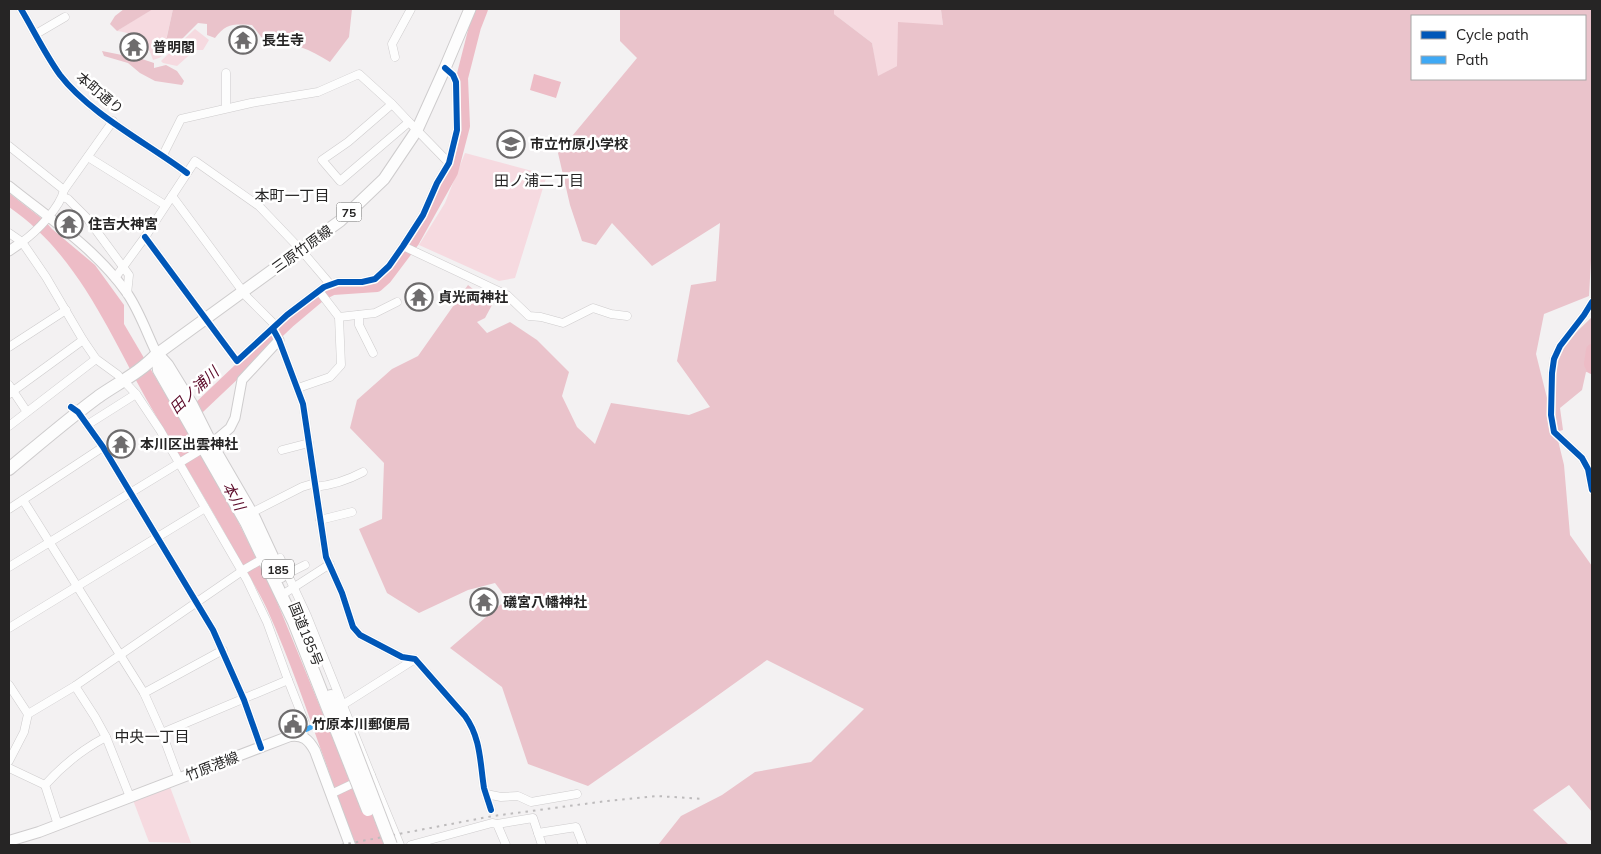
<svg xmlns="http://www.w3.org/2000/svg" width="1601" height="854" viewBox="0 0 1601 854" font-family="Mulish,'Noto Sans JP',sans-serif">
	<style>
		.green { fill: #f6dae0 }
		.forest { fill: #eac3cb; fill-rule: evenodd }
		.water { fill: #edbcc6 }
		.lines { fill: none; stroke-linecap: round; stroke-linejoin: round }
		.river { stroke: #edbcc6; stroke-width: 12 }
		.minor-casing { stroke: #cecccd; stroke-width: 9 }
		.tertiary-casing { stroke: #cecccd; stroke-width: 11 }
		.secondary-casing { stroke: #cecccd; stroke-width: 12 }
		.primary-casing { stroke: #cecccd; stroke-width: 13 }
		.trunk-casing { stroke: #cecccd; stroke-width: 14 }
		.minor { stroke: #fdfdfd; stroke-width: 8 }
		.tertiary { stroke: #fdfdfd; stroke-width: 9 }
		.secondary { stroke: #fdfdfd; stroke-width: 10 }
		.primary { stroke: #fdfdfd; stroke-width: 11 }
		.trunk { stroke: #fdfdfd; stroke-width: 12 }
		.rail { stroke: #bdbbbc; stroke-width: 2; stroke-dasharray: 2.5 5; stroke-linecap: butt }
		.trunk-bridge-casing { stroke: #cecccd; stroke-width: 14; stroke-linecap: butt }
		.trunk-bridge { stroke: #fdfdfd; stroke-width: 12 }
		.quiet { stroke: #3fa9f5; stroke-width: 5; stroke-dasharray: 10 5; stroke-linecap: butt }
		.cycleway-casing { stroke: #fff; stroke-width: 9 }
		.cycleway { stroke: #0057b8; stroke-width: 6 }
		.labels { text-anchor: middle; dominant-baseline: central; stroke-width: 5; stroke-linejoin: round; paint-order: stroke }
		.shield { fill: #fff; stroke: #676666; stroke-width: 1 }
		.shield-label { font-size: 12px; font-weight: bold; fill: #262525 }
		.poi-label { font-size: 14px; font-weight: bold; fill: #262525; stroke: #fff; text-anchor: start }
		.street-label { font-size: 14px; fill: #262525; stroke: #fff }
		.neighbourhood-label { font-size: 15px; fill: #262525; stroke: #fff }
		.water-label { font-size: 15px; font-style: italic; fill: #5b0928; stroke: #fff }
	</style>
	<rect width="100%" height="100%" fill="#f3f1f2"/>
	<g class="green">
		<path d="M152,9H173L164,49H172L159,58L153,60C147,40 137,34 117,31Z"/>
		<path d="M834,9L941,10L943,25L897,66L877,77L872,43L834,14Z"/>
		<path d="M195,29L209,40L203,50H195L177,66L163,63L161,61Z"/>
		<path d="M465,153L547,175L515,278L499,281L419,245L445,203Z"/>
		<path d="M170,787L191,843L149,842L133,800Z"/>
	</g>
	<g class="forest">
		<path d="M124,9H153L117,31L110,24L115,16Z"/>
		<path d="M173,9H361H352L349,37L330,62C308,48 291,41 265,42L252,25C234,24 226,23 215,38L207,35V24L198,23L171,50H164Z"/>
		<path d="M620,9H834V14L872,43L878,76L897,66L898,22L943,25L941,10L916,9H1592V243L1589,296L1544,314L1536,354L1551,414L1557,357L1562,346L1592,317V373L1586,372L1582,390L1560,408L1563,430L1556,432L1564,465L1570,535L1592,566V812L1569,785L1533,810L1569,845H658L681,816L722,795L755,772L811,762L864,709L767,660L696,711L588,786L528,764L502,687L450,648L507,599L495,583L468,590L419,613L387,593L359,529L382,519L384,463L350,428L357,400L392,369L418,356L468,285L492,305L485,318L477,322L487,333L510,322L537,340L569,372L562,396L577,427L595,444L611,403L689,415L710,407L677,361L691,285L716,281L720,223L652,266L612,223L596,245L582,241L570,205L558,153L637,58L620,41ZM1412,16H1585V79H1412Z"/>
		<path d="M102,51L142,59L154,63V68L166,65L177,71L184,81L182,85L155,81L140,73L128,63L104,56Z"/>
	</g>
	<g class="water">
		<path d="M534,74L561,82L556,98L530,90Z"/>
		<path d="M9,193L45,221L52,229L95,265L124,305V324L226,497L273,592L330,731L396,845H356L335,792L329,772C309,717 291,662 267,609C258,590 246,571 236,553C209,504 180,457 152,409C110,336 80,256 9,207Z"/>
	</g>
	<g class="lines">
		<g class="river">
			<path d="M1592,350L1590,364L1592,368"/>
			<path d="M188,418L289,322L321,295L333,289L377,286L386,278L413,242L452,172L464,126L462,78L475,27L482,9"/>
		</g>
		<g class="minor-casing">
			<g id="minor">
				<path d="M21,9C34,31 45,54 60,75C90,114 147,143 187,173"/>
				<path d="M36,34L65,17"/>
				<path d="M395,57L392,44L411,9"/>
				<path d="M392,104L409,122"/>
				<path d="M226,108V73"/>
				<path d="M9,146L64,190"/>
				<path d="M163,155L181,119L251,103L318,92L359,74L392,104L348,142L322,160L340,181L409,122L449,163"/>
				<path d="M88,157L165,205"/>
				<path d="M172,196L247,297L276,326"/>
				<path d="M63,197L68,199L87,218L129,275L127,294"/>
				<path d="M9,233L22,242L46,277L83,340L96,359L118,375"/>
				<path d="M145,237L237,361L287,315L324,287L338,282H362L375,279L389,266L403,246L423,215L437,183L449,163L457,130L456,82L453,75L445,68"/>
				<path d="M22,242C36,232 60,208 64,190L113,121"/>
				<path d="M403,246L507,295L529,316L541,317L563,323L593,308L611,314L627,316"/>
				<path d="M115,278L145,237L195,161L259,206L301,250L330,284"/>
				<path d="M319,291L339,317L375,313L397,302"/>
				<path d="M1592,302L1584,315L1560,346L1554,359L1552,373L1551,415L1554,432L1582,458L1588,469L1592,490"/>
				<path d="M359,315V325L373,353"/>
				<path d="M273,329L279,340L303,404L326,557L342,593L353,627L360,635L402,657L415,659L465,716C481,738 480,763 484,788C486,795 489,803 491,810"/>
				<path d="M9,347L66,310"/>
				<path d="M123,380L136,394L160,430L247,580L267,622L288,680L305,723L303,737"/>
				<path d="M9,385L27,412"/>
				<path d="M298,388L330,377L341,365L339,317"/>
				<path d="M9,394L83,340"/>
				<path d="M71,407L78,412L103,447L213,630L244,700L261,748"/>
				<path d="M87,425L136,394"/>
				<path d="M9,426L96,359"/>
				<path d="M282,450L309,443"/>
				<path d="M315,487C333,485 348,480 363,472"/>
				<path d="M23,500L144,693L162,733L179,779"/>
				<path d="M9,509L103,447"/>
				<path d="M251,513L302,487L315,483"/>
				<path d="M320,520L352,512"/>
				<path d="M280,558L307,616L371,775"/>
				<path d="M9,567L207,446"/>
				<path d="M287,574L305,565"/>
				<path d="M282,595L330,564"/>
				<path d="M9,628L205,508"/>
				<path d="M9,685L28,714"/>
				<path d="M75,686L95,717L106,737L130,797"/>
				<path d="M144,693L223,650"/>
				<path d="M341,706L415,659"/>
				<path d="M162,733L288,680"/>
				<path d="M9,761L24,732L28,714L75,686L245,569L266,557"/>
				<path d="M9,768L45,785C62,766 83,749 106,737"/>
				<path d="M45,785L58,825"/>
				<path d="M331,794L371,775L400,845"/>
				<path d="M486,794L501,797L518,796L531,802L577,794"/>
				<path d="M497,824L533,818L542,845"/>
				<path d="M538,833L576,827L583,845"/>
				<path d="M411,845L492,823L497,824L506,845"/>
			</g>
		</g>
		<g class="tertiary-casing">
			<g id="tertiary">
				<path d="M9,186C50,219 96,249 127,293C140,312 147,334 157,354"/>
				<path d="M9,251L22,242"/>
				<path d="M211,444L230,428L235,418L242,380L279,340"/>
			</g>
		</g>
		<g class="secondary-casing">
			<path id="secondary" d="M9,841L39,832L290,736C303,734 309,740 315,751L350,845"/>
		</g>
		<g class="primary-casing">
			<path id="primary" d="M157,354L340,221L384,179L417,130L445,68L470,9"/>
		</g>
		<g class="trunk-casing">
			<g id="trunk">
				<path d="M157,354L159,370L246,522L294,622L336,729"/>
				<path d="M157,354L167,365L191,404L211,444L254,518L281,576"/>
				<path d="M9,469C38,445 67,420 98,397C118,383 141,372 157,354"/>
				<path d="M331,696L345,725"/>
			</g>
		</g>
		<use href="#minor" class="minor"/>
		<use href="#tertiary" class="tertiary"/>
		<use href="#secondary" class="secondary"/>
		<use href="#primary" class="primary"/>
		<use href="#trunk" class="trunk"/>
		<path class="rail" d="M341,845L493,816L607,801L657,796L704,799"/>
		<g class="trunk-bridge-casing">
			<g id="trunk-bridge">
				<path d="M345,725L391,845"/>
				<path d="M336,729L368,810"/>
			</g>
		</g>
		<use href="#trunk-bridge" class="trunk-bridge"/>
		<path class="quiet" d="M305,730L328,719"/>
		<g class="cycleway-casing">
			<g id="cycleway">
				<path d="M21,9C34,31 45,54 60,75C90,114 147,143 187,173"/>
				<path d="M145,237L237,361L287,315L324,287L338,282H362L375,279L389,266L403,246L423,215L437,183L449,163L457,130L456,82L453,75L445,68"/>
				<path d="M1592,302L1584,315L1560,346L1554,359L1552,373L1551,415L1554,432L1582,458L1588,469L1592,490"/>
				<path d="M273,329L279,340L303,404L326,557L342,593L353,627L360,635L402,657L415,659L465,716C481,738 480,763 484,788C486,795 489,803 491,810"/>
				<path d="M71,407L78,412L103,447L213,630L244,700L261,748"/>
			</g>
		</g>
		<use href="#cycleway" class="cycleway"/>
	</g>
	<defs>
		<g id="temple-ring" transform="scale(1.4375)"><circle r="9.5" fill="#fff" stroke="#6e6c6d" stroke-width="1.5"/><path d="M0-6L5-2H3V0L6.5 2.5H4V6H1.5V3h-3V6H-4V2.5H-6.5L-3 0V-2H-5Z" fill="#6e6c6d"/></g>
		<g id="school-ring" transform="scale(1.4375)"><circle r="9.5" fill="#fff" stroke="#6e6c6d" stroke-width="1.5"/><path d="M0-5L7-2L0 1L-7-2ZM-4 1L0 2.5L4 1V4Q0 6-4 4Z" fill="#6e6c6d"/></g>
		<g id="civic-ring" transform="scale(1.4375)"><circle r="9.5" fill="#fff" stroke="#6e6c6d" stroke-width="1.5"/><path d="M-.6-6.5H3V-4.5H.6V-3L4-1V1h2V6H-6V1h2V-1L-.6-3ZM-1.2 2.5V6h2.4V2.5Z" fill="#6e6c6d"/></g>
	</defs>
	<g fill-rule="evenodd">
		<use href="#temple-ring" x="243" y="40"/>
		<use href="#temple-ring" x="134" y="47"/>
		<use href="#school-ring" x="511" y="144"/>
		<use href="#temple-ring" x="69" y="224"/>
		<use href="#temple-ring" x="419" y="297"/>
		<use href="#temple-ring" x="121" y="444"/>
		<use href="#temple-ring" x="484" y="602"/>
		<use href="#civic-ring" x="293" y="724"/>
	</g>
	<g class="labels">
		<g class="shield">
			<rect x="336.5" y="202.5" width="25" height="19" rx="4"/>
			<rect x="262" y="559.5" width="32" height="19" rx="4"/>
		</g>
		<g class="shield-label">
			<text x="349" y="212">75</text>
			<text x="278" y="569">185</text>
		</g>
		<g class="poi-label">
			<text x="262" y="40">長生寺</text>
			<text x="153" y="47">普明閣</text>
			<text x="530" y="144">市立竹原小学校</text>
			<text x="88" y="224">住吉大神宮</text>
			<text x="438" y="297">貞光両神社</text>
			<text x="140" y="444">本川区出雲神社</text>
			<text x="503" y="602">礒宮八幡神社</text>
			<text x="312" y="724">竹原本川郵便局</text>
		</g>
		<g class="street-label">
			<text transform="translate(100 93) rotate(40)">本町通り</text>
			<text transform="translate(302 249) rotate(-36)">三原竹原線</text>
			<text transform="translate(306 634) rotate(68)">国道185号</text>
			<text transform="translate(212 766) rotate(-21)">竹原港線</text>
		</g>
		<g class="neighbourhood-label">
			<text x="539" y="180">田ノ浦二丁目</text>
			<text x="292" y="195">本町一丁目</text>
			<text x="152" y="736">中央一丁目</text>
		</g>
		<g class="water-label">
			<text transform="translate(194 390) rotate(-43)">田ノ浦川</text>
			<text transform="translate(234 496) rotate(62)">本川</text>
		</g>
	</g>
	<rect width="1601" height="854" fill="none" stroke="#262525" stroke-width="20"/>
	<rect x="1411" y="15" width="175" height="65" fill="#ffffff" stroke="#a8a8a8"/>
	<rect x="1421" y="31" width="25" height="8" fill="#0057b8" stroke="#a8a8a8"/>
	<text x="1456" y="40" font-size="15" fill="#262525">Cycle path</text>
	<rect x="1421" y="56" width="25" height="8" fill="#3fa9f5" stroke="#a8a8a8"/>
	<text x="1456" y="65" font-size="15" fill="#262525">Path</text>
</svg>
